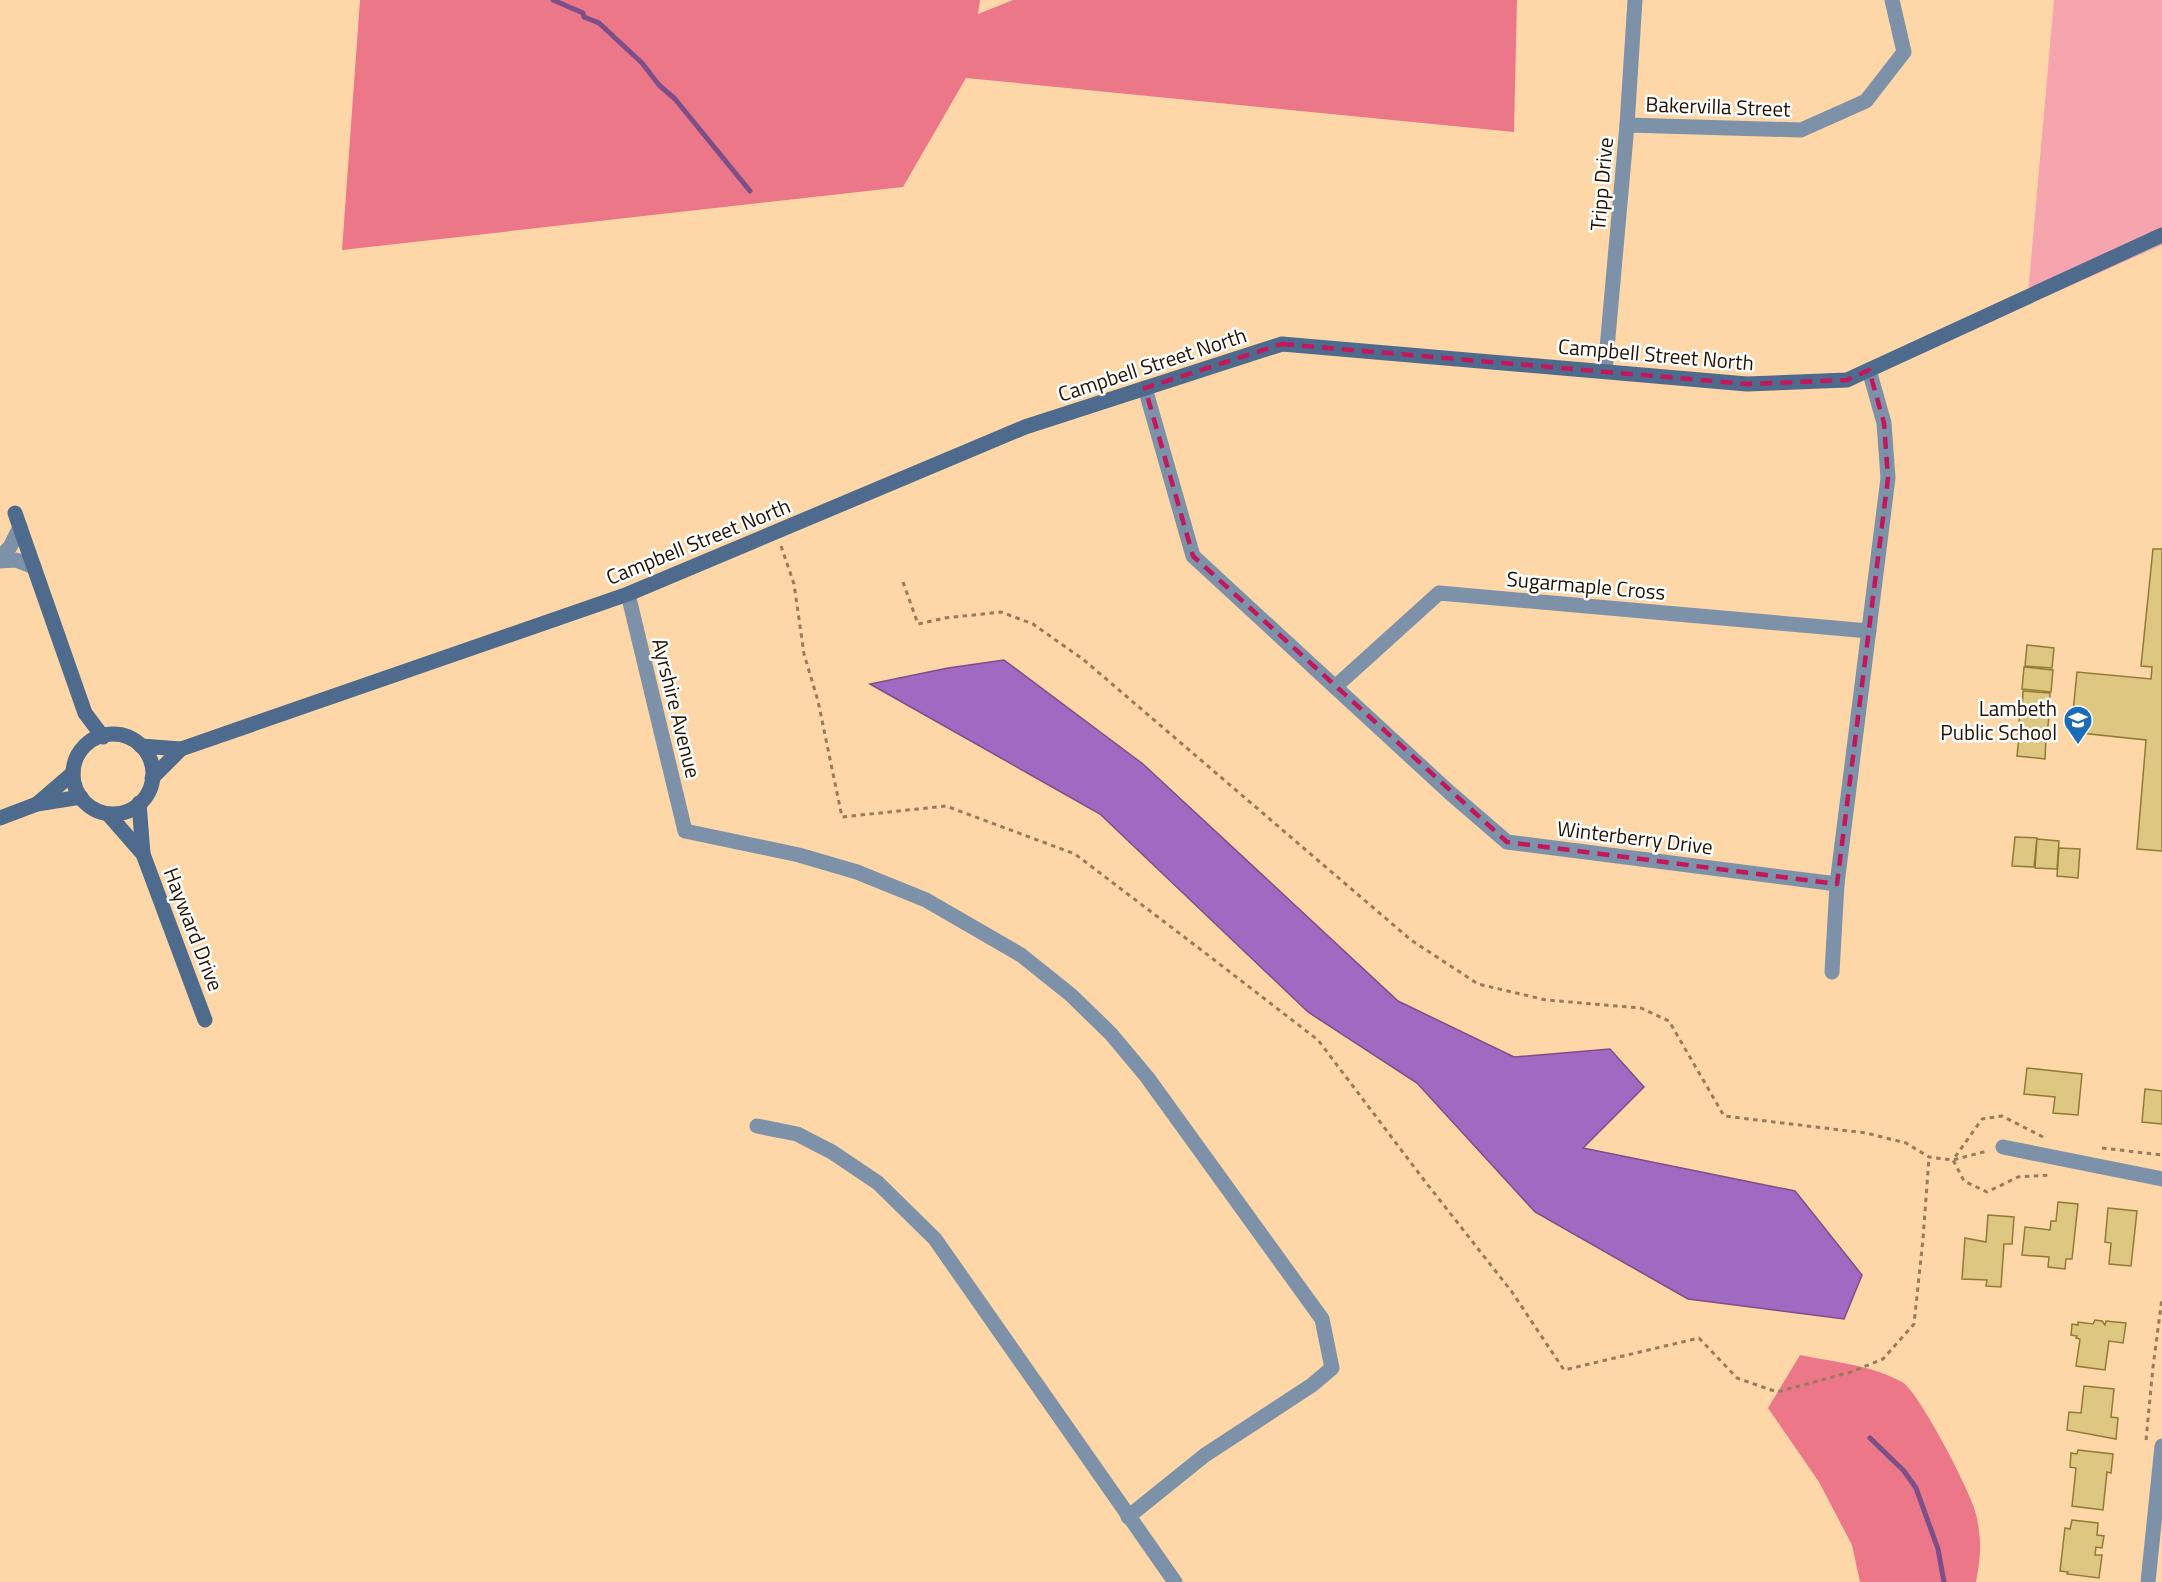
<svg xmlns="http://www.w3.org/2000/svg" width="2162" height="1582" viewBox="0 0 2162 1582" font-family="'Titillium Web',sans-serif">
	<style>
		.green { fill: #f6a4ad }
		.forest { fill: #eb7788 }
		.water { fill: #a269c2; stroke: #7c4f88; stroke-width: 1.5 }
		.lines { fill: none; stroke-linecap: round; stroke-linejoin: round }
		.stream { stroke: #7c4f88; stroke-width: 5 }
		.building { fill: #dec781; stroke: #907b35; stroke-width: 1.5 }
		.path { stroke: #987b5a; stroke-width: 3; stroke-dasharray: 4.5 4.5; stroke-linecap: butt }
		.street { stroke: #7d91a8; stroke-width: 15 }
		.secondary { stroke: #4e6b8d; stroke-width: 15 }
		.marked { fill: none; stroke: #c2185b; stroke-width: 4.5; stroke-dasharray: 12 8; stroke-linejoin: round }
		.labels { text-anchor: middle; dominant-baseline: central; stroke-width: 5; stroke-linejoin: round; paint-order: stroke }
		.street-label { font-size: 21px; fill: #231200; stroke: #fff }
		.poi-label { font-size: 21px; fill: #231200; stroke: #fff; text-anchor: end }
	</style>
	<rect width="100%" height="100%" fill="#fdd7a8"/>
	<path class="green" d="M2054,0H2162V245L2027,305Z"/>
	<g class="forest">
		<path d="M360,0H980L978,14L1013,0H1517L1514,132L966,78L903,187L342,250Z"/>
		<path d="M1800,1355C1834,1362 1871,1365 1902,1382C1918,1390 1972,1494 1976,1514C1982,1542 1981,1554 1976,1582H1860L1852,1545L1819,1482L1768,1408Z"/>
	</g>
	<path class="water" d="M1004,660L1143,764L1398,1001L1514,1057L1610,1049L1644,1087L1583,1148L1795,1191L1862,1275L1844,1319L1688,1299L1535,1212L1417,1083L1308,1012L1100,814L870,684L948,668Z"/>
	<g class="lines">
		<g class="stream">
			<path d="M553,0L583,13L584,17L599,23L642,63L659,85L675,99L750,191"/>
			<path d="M1870,1438L1904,1471L1916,1488L1938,1549L1944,1582"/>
		</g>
	</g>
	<g class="building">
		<path d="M2153,549H2162V851L2137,849L2146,740L2071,732L2077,672L2151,679L2152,667L2141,666Z"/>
		<path d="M2027,645L2054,648L2052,668L2025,666Z"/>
		<path d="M2024,667L2053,670L2051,692L2022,689Z"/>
		<path d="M2023,691L2050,693L2049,713L2022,711Z"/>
		<path d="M2020,712L2049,715L2047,736L2018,734Z"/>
		<path d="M2019,736L2046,738L2045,759L2017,756Z"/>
		<path d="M2015,837L2037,838L2034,867L2012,866Z"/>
		<path d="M2037,839L2059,841L2057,869L2035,868Z"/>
		<path d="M2059,848L2080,849L2078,878L2057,876Z"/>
		<path d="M2027,1068L2082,1074L2078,1115L2053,1113L2055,1097L2024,1094Z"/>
		<path d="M2145,1089L2162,1091V1124L2142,1122Z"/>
		<path d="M2058,1202L2078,1204L2072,1259H2066L2065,1269L2048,1267L2049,1257L2022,1255L2025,1227L2050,1230L2051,1221H2056Z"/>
		<path d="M2108,1208L2137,1211L2131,1266L2109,1264L2111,1243L2105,1242Z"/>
		<path d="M1988,1215L2014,1217L2012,1244H2004L2001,1287L1986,1286L1987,1280L1962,1279L1965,1238L1986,1242Z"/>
		<path d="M2095,1320L2102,1321L2105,1325L2106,1321L2126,1323L2123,1343L2109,1341L2105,1370L2076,1366L2080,1339L2076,1338L2077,1336L2071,1335L2072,1324L2078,1325V1322L2093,1324Z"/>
		<path d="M2084,1386L2114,1389L2111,1417L2118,1418L2116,1439L2067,1430L2069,1412L2081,1413Z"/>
		<path d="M2078,1450L2113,1454L2111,1473L2107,1472L2103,1510L2072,1506L2076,1468L2070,1467L2071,1453L2077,1454Z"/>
		<path d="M2072,1520L2098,1523L2097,1535L2104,1536L2102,1548L2096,1547L2095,1555H2102L2099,1578L2067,1574L2068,1572L2060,1571L2065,1528L2070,1529Z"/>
	</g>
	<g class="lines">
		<g class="path">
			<path d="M781,546L794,584L804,654L818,701L842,817L946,806L1075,854L1200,949L1318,1040L1424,1180L1512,1292L1564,1370L1699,1338L1737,1378L1777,1392L1851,1372L1883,1359L1914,1324L1923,1239L1929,1157"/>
			<path d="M903,582L918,624L945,618L1001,612L1033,624L1084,660L1411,940L1478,984L1546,1000L1641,1008L1669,1021L1724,1116L1866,1133L1906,1143L1929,1157L1953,1160L1987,1151"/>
			<path d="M2043,1137L2002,1116L1982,1119L1953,1160L1964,1181L1987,1192L2018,1177L2051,1175"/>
			<path d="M2102,1148L2162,1155"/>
			<path d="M2146,1440L2153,1367L2162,1298"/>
		</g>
		<g class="street">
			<path d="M1627,125L1801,130L1866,101L1904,52L1892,0"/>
			<path d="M1605,371L1627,125L1635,0"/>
			<path d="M1145,388L1193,556L1449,792L1507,842L1837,884L1888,478L1884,423L1869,370"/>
			<path d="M0,557L10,547L20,527"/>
			<path d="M0,561L16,560L34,567"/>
			<path d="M628,594L685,831L799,855L857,872L926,900L1021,955L1071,995L1111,1034L1147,1077L1322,1319L1332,1368L1312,1385L1205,1455L1128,1517"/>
			<path d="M1335,687L1439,593L1869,631"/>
			<path d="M1832,972L1837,884"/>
			<path d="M757,1126L797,1134L832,1152L878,1183L935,1239L1175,1582"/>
			<path d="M2003,1147L2162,1179"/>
			<path d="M2148,1582L2162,1446"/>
		</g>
		<g class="secondary">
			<path d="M15,513L85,713L103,737"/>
			<circle cx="113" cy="774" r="40"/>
			<path d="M141,746L181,749L628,594L1025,427L1282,344L1747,384L1847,380L2162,235"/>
			<path d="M152,778L181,749"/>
			<path d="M139,803L143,854L205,1020"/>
			<path d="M37,804L73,773"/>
			<path d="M108,814L143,854"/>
			<path d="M0,818L37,804L81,797"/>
		</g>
	</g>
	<path class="marked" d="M1282,344L1747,384L1847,380L1869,370L1884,423L1888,478L1837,884L1507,842L1193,556L1145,388Z"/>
	<defs>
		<g id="school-pin" transform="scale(1.5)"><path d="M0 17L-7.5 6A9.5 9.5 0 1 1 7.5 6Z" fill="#1a6bba" stroke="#fff"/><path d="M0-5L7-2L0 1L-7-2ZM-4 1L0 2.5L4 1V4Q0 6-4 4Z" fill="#fff"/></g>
	</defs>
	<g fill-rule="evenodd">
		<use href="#school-pin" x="2078" y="720"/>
	</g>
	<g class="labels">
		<g class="street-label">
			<text transform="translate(1718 106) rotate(2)">Bakervilla Street</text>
			<text transform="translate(1601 184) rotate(-85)">Tripp Drive</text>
			<text transform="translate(1656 354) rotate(5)">Campbell Street North</text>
			<text transform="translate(1152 364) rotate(-18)">Campbell Street North</text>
			<text transform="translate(698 541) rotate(-22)">Campbell Street North</text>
			<text transform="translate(1586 585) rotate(5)">Sugarmaple Cross</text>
			<text transform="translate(677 708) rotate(76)">Ayrshire Avenue</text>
			<text transform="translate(1635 837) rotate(7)">Winterberry Drive</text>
			<text transform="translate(194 929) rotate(69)">Hayward Drive</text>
		</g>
		<g class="poi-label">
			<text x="2057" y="708">Lambeth<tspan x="2057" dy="24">Public School</tspan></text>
		</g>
	</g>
</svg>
